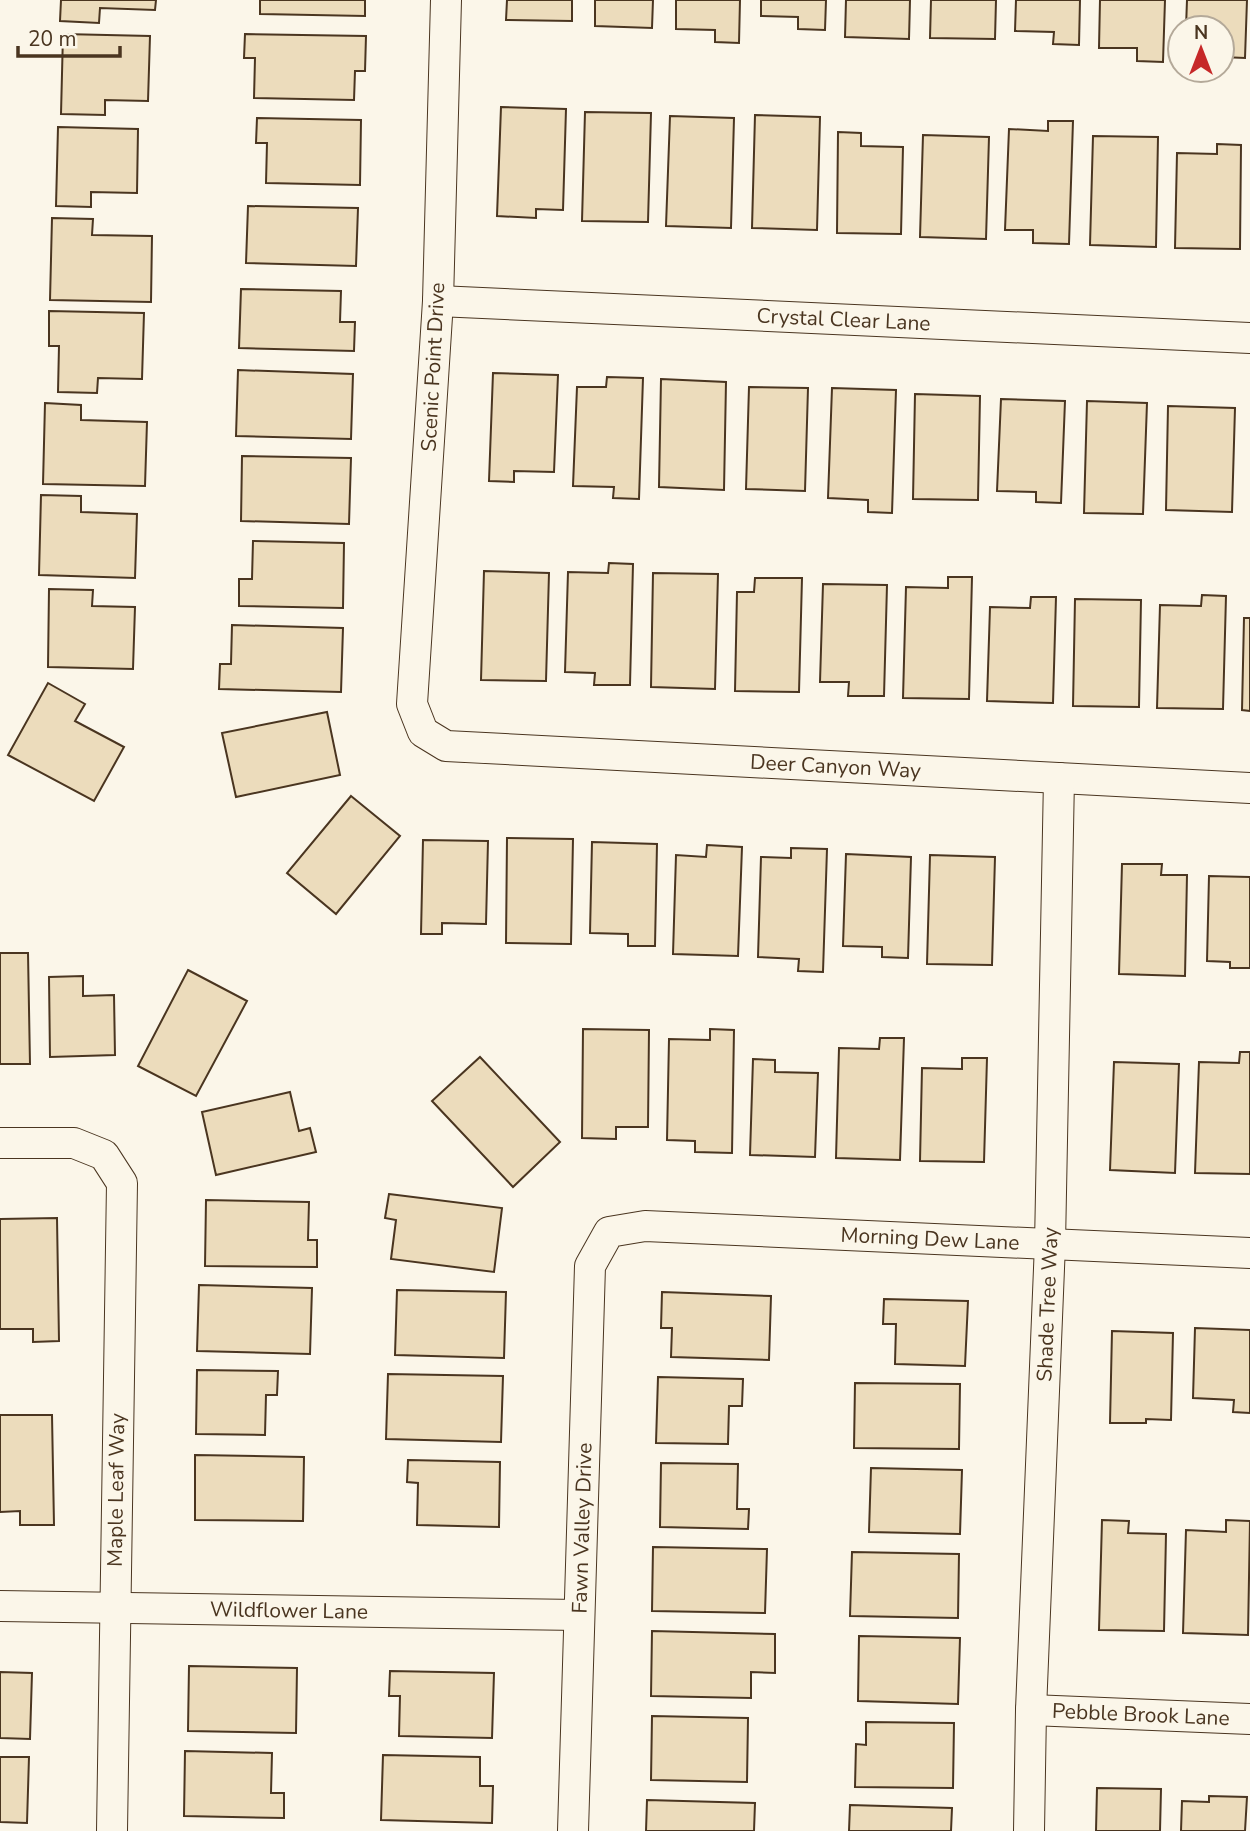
<svg xmlns="http://www.w3.org/2000/svg" width="1250" height="1831" viewBox="0 0 1250 1831" font-family="'Nunito Sans',sans-serif">
	<style>
		.building { fill: #ecdcbc; stroke: #4a3520; stroke-width: 2 }
		.lines { fill: none; stroke-linecap: round; stroke-linejoin: round }
		.minor-casing { stroke: #4a3520; stroke-width: 32 }
		.minor { stroke: #fbf6e9; stroke-width: 30 }
		.labels { text-anchor: middle; dominant-baseline: central; stroke-width: 5; stroke-linejoin: round; paint-order: stroke }
		.street-label { font-size: 21px; fill: #4a3520; stroke: #fbf6e9 }
	</style>
	<rect width="100%" height="100%" fill="#fbf6e9"/>
	<g class="building">
		<path d="M61,0H156L155,10L100,8L99,23L60,21Z"/>
		<path d="M260,0H365V16L260,14Z"/>
		<path d="M507,0H572V21L506,20Z"/>
		<path d="M595,0H653L652,28L595,26Z"/>
		<path d="M676,0H740L739,43L715,42V30L676,29Z"/>
		<path d="M761,0H826L825,30L798,29V17L761,16Z"/>
		<path d="M846,0H910L909,39L845,37Z"/>
		<path d="M931,0H996L995,39L930,38Z"/>
		<path d="M1016,0H1080L1079,45L1053,44L1054,32L1015,31Z"/>
		<path d="M1100,0H1165L1163,62L1137,61V48H1099Z"/>
		<path d="M1187,0H1247L1245,58L1222,57V28H1186Z"/>
		<path d="M63,34L150,36L148,101L105,100V115L61,114Z"/>
		<path d="M245,34L366,36L365,71H355L354,100L254,98L255,58H244Z"/>
		<path d="M501,107L566,109L563,210L536,209V218L497,216Z"/>
		<path d="M585,112L651,113L648,222L582,221Z"/>
		<path d="M755,115L820,117L817,230L752,228Z"/>
		<path d="M670,116L734,118L731,228L666,226Z"/>
		<path d="M257,118L361,120L360,185L266,183L267,143H256Z"/>
		<path d="M1048,121H1073L1069,244L1033,243V230H1005L1009,129L1048,131Z"/>
		<path d="M58,127L138,129L137,193L91,192V207L56,206Z"/>
		<path d="M838,132L861,133V146L903,147L901,234L837,233Z"/>
		<path d="M923,135L989,137L986,239L920,237Z"/>
		<path d="M1093,136L1158,137L1156,247L1090,245Z"/>
		<path d="M1217,144L1241,145L1240,249L1175,248L1177,153L1217,154Z"/>
		<path d="M248,206L358,208L356,266L246,263Z"/>
		<path d="M52,218L93,219L92,235L152,236L151,302L50,300Z"/>
		<path d="M241,289L341,291L340,322H355L354,351L239,348Z"/>
		<path d="M49,311L144,313L142,379L98,378L97,393L58,392L59,346H49Z"/>
		<path d="M238,370L353,374L351,439L236,436Z"/>
		<path d="M493,373L558,375L554,472L514,471V482L489,481Z"/>
		<path d="M607,377L643,378L639,499L613,498L614,487L573,486L577,387H606Z"/>
		<path d="M661,379L726,382L724,490L659,487Z"/>
		<path d="M749,387L808,388L805,491L746,489Z"/>
		<path d="M832,388L896,390L892,513L868,512V500L828,498Z"/>
		<path d="M915,394L980,396L978,500L913,499Z"/>
		<path d="M1001,399L1065,401L1061,503L1036,502V492L997,491Z"/>
		<path d="M1087,401L1147,403L1143,514L1084,513Z"/>
		<path d="M45,403L81,405V420L147,422L145,486L43,484Z"/>
		<path d="M1168,406L1235,408L1232,512L1166,510Z"/>
		<path d="M242,456L351,458L349,524L241,521Z"/>
		<path d="M41,495L81,496V512L137,514L135,578L39,575Z"/>
		<path d="M253,541L344,543L343,608L239,606V579H252Z"/>
		<path d="M609,563L633,564L630,685H594L595,673L565,672L568,572L608,573Z"/>
		<path d="M484,571L549,573L546,681L481,680Z"/>
		<path d="M653,573L718,574L715,689L651,687Z"/>
		<path d="M948,577H972L969,699L903,698L906,587L948,588Z"/>
		<path d="M755,578H802L799,692L735,691L737,592H754Z"/>
		<path d="M823,584L887,585L884,696H848L849,682H820Z"/>
		<path d="M49,589L93,590L92,606L135,607L133,669L48,667Z"/>
		<path d="M1202,595L1226,596L1223,709L1157,708L1160,605L1201,606Z"/>
		<path d="M1031,597H1056L1053,703L987,701L990,607L1030,608Z"/>
		<path d="M1075,599L1141,600L1139,707L1073,706Z"/>
		<path d="M1244,618H1250V711L1242,710Z"/>
		<path d="M232,625L343,628L341,692L219,689L220,664H231Z"/>
		<path d="M48,683L85,704L75,721L124,747L94,801L8,755Z"/>
		<path d="M327,712L340,775L236,797L222,733Z"/>
		<path d="M351,796L400,836L336,914L287,873Z"/>
		<path d="M507,838L573,839L571,944L506,943Z"/>
		<path d="M423,840L488,841L486,924L442,923V934H421Z"/>
		<path d="M592,842L657,844L655,946H628V934L590,933Z"/>
		<path d="M707,845L742,847L738,956L673,954L676,855L706,857Z"/>
		<path d="M791,848L827,849L823,972L798,971L799,959L758,957L761,857L791,858Z"/>
		<path d="M846,854L911,857L908,958L882,957V947L843,946Z"/>
		<path d="M930,855L995,857L992,965L927,964Z"/>
		<path d="M1122,864H1162L1161,875H1187L1185,976L1119,974Z"/>
		<path d="M1209,876L1250,877V968H1230V962L1207,961Z"/>
		<path d="M0,953H28L30,1064H0Z"/>
		<path d="M188,970L247,1001L196,1096L138,1066Z"/>
		<path d="M83,976V996L114,995L115,1055L50,1057L49,977Z"/>
		<path d="M583,1029L649,1030L648,1127H616V1139L582,1138Z"/>
		<path d="M710,1029L734,1030L732,1153L695,1152V1141L667,1140L669,1039L710,1040Z"/>
		<path d="M880,1038H904L900,1160L836,1158L839,1048L879,1049Z"/>
		<path d="M1240,1052H1250V1174L1195,1173L1199,1062L1239,1063Z"/>
		<path d="M480,1057L560,1142L513,1187L432,1101Z"/>
		<path d="M962,1058H987L984,1162L920,1161L922,1068L962,1069Z"/>
		<path d="M753,1059L775,1060V1072L818,1073L815,1157L750,1155Z"/>
		<path d="M1114,1062L1179,1064L1175,1173L1110,1170Z"/>
		<path d="M290,1092L299,1131L310,1128L316,1152L216,1175L202,1112Z"/>
		<path d="M389,1194L502,1208L494,1272L391,1259L396,1220L385,1218Z"/>
		<path d="M206,1200L309,1202L308,1240H317V1267L205,1266Z"/>
		<path d="M57,1218L59,1341L33,1342V1329H0V1219Z"/>
		<path d="M199,1285L312,1288L310,1354L197,1351Z"/>
		<path d="M397,1290L506,1292L504,1358L395,1355Z"/>
		<path d="M662,1292L771,1296L769,1360L671,1357L672,1328H661Z"/>
		<path d="M884,1299L968,1301L965,1366L895,1364L896,1324H883Z"/>
		<path d="M1195,1328L1250,1330V1413L1233,1412L1234,1400L1193,1398Z"/>
		<path d="M1112,1331L1173,1333L1171,1420L1146,1419V1423H1110Z"/>
		<path d="M197,1370L278,1371L277,1395H266L265,1435L196,1434Z"/>
		<path d="M388,1374L503,1376L501,1442L386,1439Z"/>
		<path d="M658,1377L743,1379L742,1406H729L728,1444L656,1443Z"/>
		<path d="M855,1383L960,1384L959,1449L854,1448Z"/>
		<path d="M0,1415H52L54,1525H20V1511L0,1512Z"/>
		<path d="M195,1455L304,1457L303,1521L195,1520Z"/>
		<path d="M408,1460L500,1462L499,1527L417,1525L418,1483L407,1482Z"/>
		<path d="M661,1463L738,1464L737,1509H749L748,1529L660,1527Z"/>
		<path d="M871,1468L962,1470L960,1534L869,1532Z"/>
		<path d="M1102,1520L1129,1521L1128,1533L1166,1534L1164,1631L1099,1630Z"/>
		<path d="M1226,1520L1250,1521L1248,1635L1183,1633L1186,1530L1226,1532Z"/>
		<path d="M653,1547L767,1549L765,1613L652,1611Z"/>
		<path d="M852,1552L959,1554L958,1618L850,1616Z"/>
		<path d="M652,1631L775,1634V1673L751,1672V1698L651,1696Z"/>
		<path d="M859,1636L960,1638L958,1704L858,1701Z"/>
		<path d="M189,1666L297,1668L296,1733L188,1731Z"/>
		<path d="M390,1671L494,1673L492,1738L399,1736L400,1696H389Z"/>
		<path d="M0,1672L32,1673L30,1739L0,1738Z"/>
		<path d="M652,1716L748,1718L747,1782L651,1780Z"/>
		<path d="M866,1722L954,1723L953,1788L855,1787L856,1744L866,1745Z"/>
		<path d="M185,1751L272,1753L271,1793H284V1818L184,1816Z"/>
		<path d="M383,1755L480,1757V1786H493L492,1823L381,1820Z"/>
		<path d="M0,1757H29L27,1823L0,1822Z"/>
		<path d="M1097,1788L1161,1789L1160,1831H1096Z"/>
		<path d="M1209,1796L1247,1797L1245,1831H1181L1182,1801L1209,1802Z"/>
		<path d="M647,1800L755,1803L754,1831H646Z"/>
		<path d="M850,1805L952,1808L951,1831H849Z"/>
	</g>
	<g class="lines">
		<g class="minor-casing">
			<g id="minor">
				<path id="s1" d="M446,0L438,301L412,704L423,732L446,746L1250,788"/>
				<path id="s2" d="M438,301L1250,338"/>
				<path d="M0,1143H74L104,1155L122,1183L112,1831"/>
				<path id="s3" d="M0,1606L579,1615"/>
				<path id="s4" d="M1031,1710L1250,1719"/>
				<path id="s5" d="M573,1831L590,1266L609,1232L645,1226L1250,1253"/>
				<path id="s6" d="M1029,1831L1031,1710L1050,1244L1059,778"/>
			</g>
		</g>
		<use href="#minor" class="minor"/>
	</g>
	<g class="labels">
		<g class="street-label">
			<text stroke="none"><textPath href="#s2" startOffset="406">Crystal Clear Lane</textPath></text>
			<text transform="translate(433 367) rotate(-87)">Scenic Point Drive</text>
			<text stroke="none"><textPath href="#s1" startOffset="1152">Deer Canyon Way</textPath></text>
			<text stroke="none"><textPath href="#s5" startOffset="926">Morning Dew Lane</textPath></text>
			<text stroke="none"><textPath href="#s6" startOffset="527">Shade Tree Way</textPath></text>
			<text transform="translate(116 1490) rotate(-89)">Maple Leaf Way</text>
			<text stroke="none"><textPath href="#s5" startOffset="303">Fawn Valley Drive</textPath></text>
			<text stroke="none"><textPath href="#s3" startOffset="289">Wildflower Lane</textPath></text>
			<text stroke="none"><textPath href="#s4" startOffset="110">Pebble Brook Lane</textPath></text>
		</g>
	</g>
	<g transform="translate(1201 49)"><circle r="33" fill="#fbf6e9" stroke="#b4a999" stroke-width="2"/>
	<path d="M0-5L12 26L0 18L-12 26Z" fill="#c62828"/>
	<text y="-10" font-size="19" font-weight="bold" text-anchor="middle" fill="#4a3520">N</text>
	</g>
	<path d="M18 46v10h102v-10" fill="none" stroke="#4a3520" stroke-width="3.5"/>
	<text x="28" y="46" font-size="21" fill="#4a3520" stroke="#fbf6e9" stroke-width="5" paint-order="stroke">20 m</text>
</svg>
